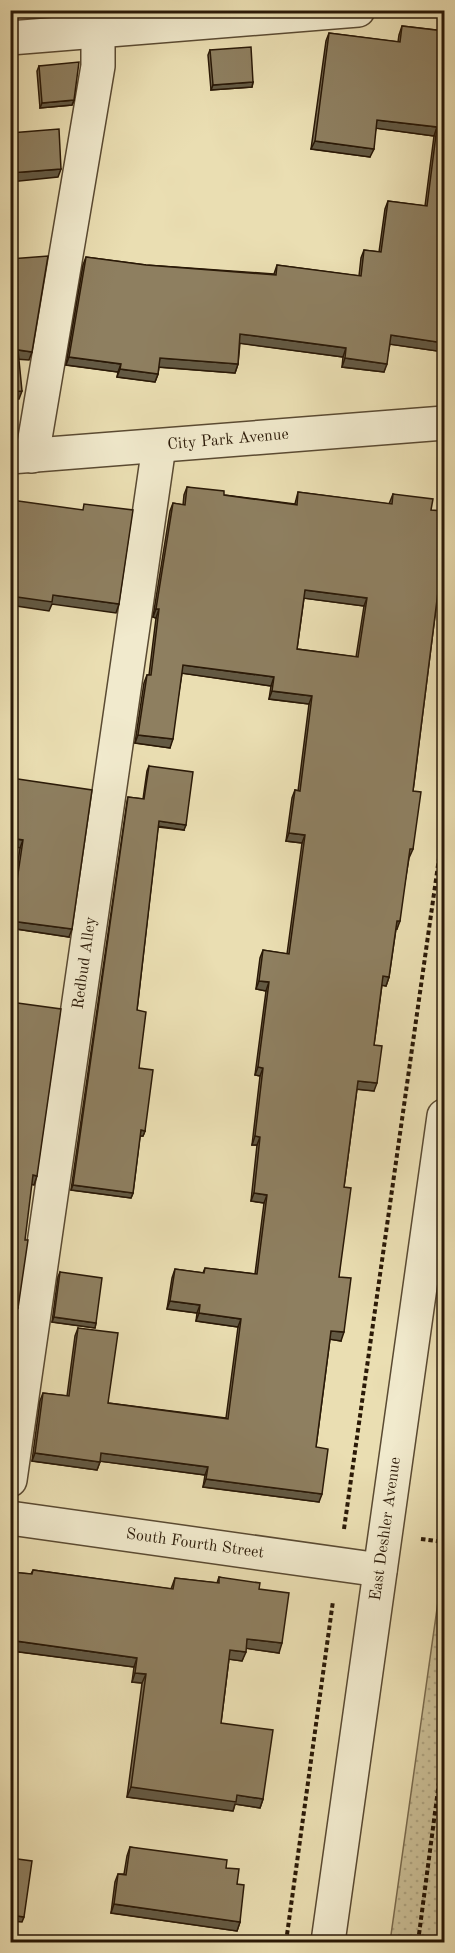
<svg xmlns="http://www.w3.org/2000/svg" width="455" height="1953" viewBox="0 0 455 1953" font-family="'Old Standard TT',serif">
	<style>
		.park { fill: url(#park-dots); stroke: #7a6b4e; stroke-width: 1.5 }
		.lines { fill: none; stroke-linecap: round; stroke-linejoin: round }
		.minor-casing { stroke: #5a4a32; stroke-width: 36 }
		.path { stroke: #2a1907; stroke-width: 4; stroke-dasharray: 4.5 3; stroke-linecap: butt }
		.minor { stroke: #f1eacd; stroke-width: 33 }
		.wall { fill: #7a6d53; stroke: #2a1907; stroke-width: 1.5; fill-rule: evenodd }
		.shaded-wall { fill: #635943; stroke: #2a1907; stroke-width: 1.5 }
		.building { fill: #8e7f60; stroke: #2a1907; stroke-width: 1.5; fill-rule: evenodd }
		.labels { text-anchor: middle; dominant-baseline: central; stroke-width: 6; stroke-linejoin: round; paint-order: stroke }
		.street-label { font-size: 16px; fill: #2a1907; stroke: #f1eacd }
	</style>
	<defs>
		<pattern id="park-dots" width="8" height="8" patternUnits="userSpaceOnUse" patternTransform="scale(1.5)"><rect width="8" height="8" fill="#c9bd95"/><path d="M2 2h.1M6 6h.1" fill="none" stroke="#ada27f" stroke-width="1.8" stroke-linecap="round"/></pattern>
	</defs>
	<rect width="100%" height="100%" fill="#eadeb2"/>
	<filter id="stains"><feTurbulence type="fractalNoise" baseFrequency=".00333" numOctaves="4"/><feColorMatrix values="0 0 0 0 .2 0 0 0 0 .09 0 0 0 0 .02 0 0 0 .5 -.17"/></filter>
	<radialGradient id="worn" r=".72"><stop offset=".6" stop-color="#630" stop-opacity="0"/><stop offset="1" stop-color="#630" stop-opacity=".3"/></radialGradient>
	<path class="park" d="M444,1559V1942H390Z"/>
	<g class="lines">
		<g class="minor-casing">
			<g id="minor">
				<path d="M10,38L358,10"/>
				<path d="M32,456L98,66V31"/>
				<path d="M10,457L444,423"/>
				<path d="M10,1480L159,446"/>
				<path d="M10,1518L380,1570"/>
				<path d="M328,1942L444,1116"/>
			</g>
		</g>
		<g class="path">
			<path d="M344,1529L444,823"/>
			<path d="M421,1539L444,1542"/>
			<path d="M286,1942L333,1601"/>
			<path d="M418,1942L444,1744"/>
		</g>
		<use href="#minor" class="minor"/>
	</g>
	<g class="wall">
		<path d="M402,26L444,31V352L390,344L384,372L342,367L343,357L240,343L238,364L235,373L159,367L158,374L155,382L117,377L118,372L66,365L83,265L86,257L146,265L274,274L277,265L359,276L361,258L364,250L379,252L385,209L388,201L425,206L434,136L376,128L370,157L311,149L326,41L329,33L398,42L399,35Z"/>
		<path d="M210,50L253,82L252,87L211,90L208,55Z"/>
		<path d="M39,66L74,100L72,105L40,108L37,71Z"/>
		<path d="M187,487L224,495L295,504L298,492L389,504L393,494L431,510L444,593L438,592L413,791V849L409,858L397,929H396L389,977L386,986L382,985L374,1045V1091L357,1089L344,1187L339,1277L341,1341L330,1339L316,1447L319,1502L203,1487L205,1475L100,1461L97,1470L32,1461L40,1401L43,1393L67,1396L75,1336L78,1328L108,1403L226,1418L238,1327L196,1321L197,1313L167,1309L172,1278L175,1269L203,1273L205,1268L255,1274L264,1203L251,1201L257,1145H252L260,1076L255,1075L266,991L256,989L260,958L263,950L287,954L302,843L286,841L292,798L295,790L298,791L309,704L269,699L271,686L182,673L170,748L135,743L144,683L147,675H149L156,618L153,617L170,511L173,503L183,505L184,495ZM304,598L364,606L356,657L297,649Z"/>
		<path d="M149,766L184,830L158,827L137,1010L139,1068L145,1131L143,1136H140L133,1193L131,1198L71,1190L127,802L128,797L143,799L147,771Z"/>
		<path d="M11,778L69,937L10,928V914L20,848Z"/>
		<path d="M60,1272L96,1323L95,1328L52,1322L58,1277Z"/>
		<path d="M33,1570L171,1589L175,1578L217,1583L219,1577L259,1589L279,1653L246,1648L242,1661L229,1659L221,1723L263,1799L260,1808L235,1804L233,1811L127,1797L142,1683L132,1682L134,1667L12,1651L13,1646L10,1645V1572L31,1574Z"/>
		<path d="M130,1847L226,1868L237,1884L240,1922L237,1931L111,1913L115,1882L118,1874H124L127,1856Z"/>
	</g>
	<g class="shaded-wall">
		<path d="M253,82L252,87L211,90L213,85Z"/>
		<path d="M74,100L72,105L40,108L42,103Z"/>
		<path d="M377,120L437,127L434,136L374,128Z"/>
		<path d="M315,141L374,149L370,157L311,149Z"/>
		<path d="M61,169L58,177L10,182V173Z"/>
		<path d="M240,334L346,348L343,357L237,343Z"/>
		<path d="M391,335L444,343V352L388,344Z"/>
		<path d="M18,350L32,352L29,360L15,359Z"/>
		<path d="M69,357L121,364L118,372L66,365Z"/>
		<path d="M160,358L238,364L235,373L157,367Z"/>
		<path d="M345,358L387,364L384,372L342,367Z"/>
		<path d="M120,369L158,374L155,382L117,377Z"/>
		<path d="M22,391L19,399L10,400V392Z"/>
		<path d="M439,584L444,585V593L436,592Z"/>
		<path d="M305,590L367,598L364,606L302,598Z"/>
		<path d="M53,595L119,604L116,613L52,604L49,611L10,605V596Z"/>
		<path d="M156,609H159L156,618L153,617Z"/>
		<path d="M183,665L274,677L271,686L180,673Z"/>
		<path d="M272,691L312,696L309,704L269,699Z"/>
		<path d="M138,735L173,739L170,748L135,743Z"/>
		<path d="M159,821L186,825L184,830L157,826Z"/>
		<path d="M289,833L305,835L302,843L286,841Z"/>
		<path d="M10,838L23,840L20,848L10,846Z"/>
		<path d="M11,921L72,929L69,937L10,928Z"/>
		<path d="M397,921H400L397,929H394Z"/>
		<path d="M383,976L389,977L386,986L380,985Z"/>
		<path d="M259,981L269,982L266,991L256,989Z"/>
		<path d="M258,1067L263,1068L260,1076L255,1075Z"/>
		<path d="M358,1081L377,1083L374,1091L355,1089Z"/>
		<path d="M141,1130L145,1131L143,1136H139Z"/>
		<path d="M255,1136L260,1137L257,1145H252Z"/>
		<path d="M33,1175L37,1176L34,1185L30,1184Z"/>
		<path d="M73,1185L133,1193L131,1198L71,1190Z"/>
		<path d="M254,1193L267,1195L264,1203L251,1201Z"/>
		<path d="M170,1301L200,1305L197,1313L167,1309Z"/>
		<path d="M14,1308H18L14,1317H11Z"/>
		<path d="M199,1313L241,1319L238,1327L196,1321Z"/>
		<path d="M54,1317L96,1323L95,1328L52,1322Z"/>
		<path d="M331,1331L344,1332L341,1341L328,1339Z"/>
		<path d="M35,1453L100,1462L97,1470L32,1461Z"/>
		<path d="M101,1453L208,1467L205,1475L98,1461Z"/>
		<path d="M206,1479L322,1494L319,1502L203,1487Z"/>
		<path d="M10,1636H16L13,1646L10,1645Z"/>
		<path d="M247,1639L282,1643L279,1653L244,1648Z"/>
		<path d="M16,1641L137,1658L134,1667L12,1651Z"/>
		<path d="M230,1650L246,1652L242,1661L227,1659Z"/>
		<path d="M135,1673L146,1674L142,1683L132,1682Z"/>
		<path d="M131,1787L237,1795L263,1799L260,1808L235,1804L233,1811L127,1797Z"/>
		<path d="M114,1904L240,1922L237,1931L111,1913Z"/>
		<path d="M10,1915L24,1917L22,1922L10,1921Z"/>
	</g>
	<g class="building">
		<path d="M402,26L444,31V343L391,335L387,364L345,358L346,348L240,334L238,364L160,358L158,374L120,369L121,364L69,357L86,257L146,265L276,275L277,265L361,276L364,250L381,252L388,201L427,206L437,127L377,120L374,149L315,141L329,33L400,42Z"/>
		<path d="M251,47L253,82L213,85L210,50Z"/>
		<path d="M79,62L74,100L42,103L39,66Z"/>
		<path d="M59,129L61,169L10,173V133Z"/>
		<path d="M48,256L32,352L18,350L22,391L10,392V259Z"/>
		<path d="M187,487L224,491V495L297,505L298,492L392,504L393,494L433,499L431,510L444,511V585L439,584L413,791L421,792L413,849H410L400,921H397L389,977L383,976L374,1045L382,1046L377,1083L358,1081L344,1187L351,1188L339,1277L351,1278L344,1332L331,1331L316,1447L328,1449L322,1494L206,1479L208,1467L101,1453L100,1462L35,1453L43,1393L69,1396L78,1328L118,1333L108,1403L228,1419L241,1319L199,1313L200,1305L170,1301L175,1269L204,1273L205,1268L257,1274L267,1195L254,1193L260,1137L255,1136L263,1068L258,1067L269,982L259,981L263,950L289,954L305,835L289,833L295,790L300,791L312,696L272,691L274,677L183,665L173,739L138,735L147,675H151L159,609H156L173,503L185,505ZM305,590L367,598L358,657L297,649Z"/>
		<path d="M11,500L83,510L84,504L133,510L119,604L53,595L52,602L10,596Z"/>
		<path d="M149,766L193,772L186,825L159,821L137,1010L146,1012L139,1068L153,1070L145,1131L141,1130L133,1193L73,1185L128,797L144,799Z"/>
		<path d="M11,778L92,790L72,929L11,921L23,840L10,838Z"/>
		<path d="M10,1002L61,1009L37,1176L33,1175L25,1240H28L18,1308H14L10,1339Z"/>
		<path d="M60,1272L102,1278L96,1323L54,1317Z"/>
		<path d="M33,1570L173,1589L175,1578L219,1583V1577L260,1583L259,1589L289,1593L282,1643L247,1639L246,1652L230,1650L221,1723L273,1730L263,1799L237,1795L236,1802L131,1787L146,1674L135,1673L137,1658L16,1641V1636H10V1572L32,1574Z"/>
		<path d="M130,1847L227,1860L226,1868L239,1869L237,1884L244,1885L240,1922L114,1904L118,1874L126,1875Z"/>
		<path d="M10,1858L32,1861L24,1917L10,1915Z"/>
	</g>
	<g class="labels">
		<g class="street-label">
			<text transform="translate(228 440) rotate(-5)">City Park Avenue</text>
			<text transform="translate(85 963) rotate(-82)">Redbud Alley</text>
			<text transform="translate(386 1529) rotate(-82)">East Deshler Avenue</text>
			<text transform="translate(195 1544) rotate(8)">South Fourth Street</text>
		</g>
	</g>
	<rect width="455" height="1953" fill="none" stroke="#eadeb2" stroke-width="36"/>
	<rect x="12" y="12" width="431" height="1929" fill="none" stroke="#2a1907" stroke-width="3"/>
	<rect x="18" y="18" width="419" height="1917" fill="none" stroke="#2a1907" stroke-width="1.5"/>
	<rect width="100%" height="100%" filter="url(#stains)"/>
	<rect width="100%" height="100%" fill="url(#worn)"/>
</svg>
